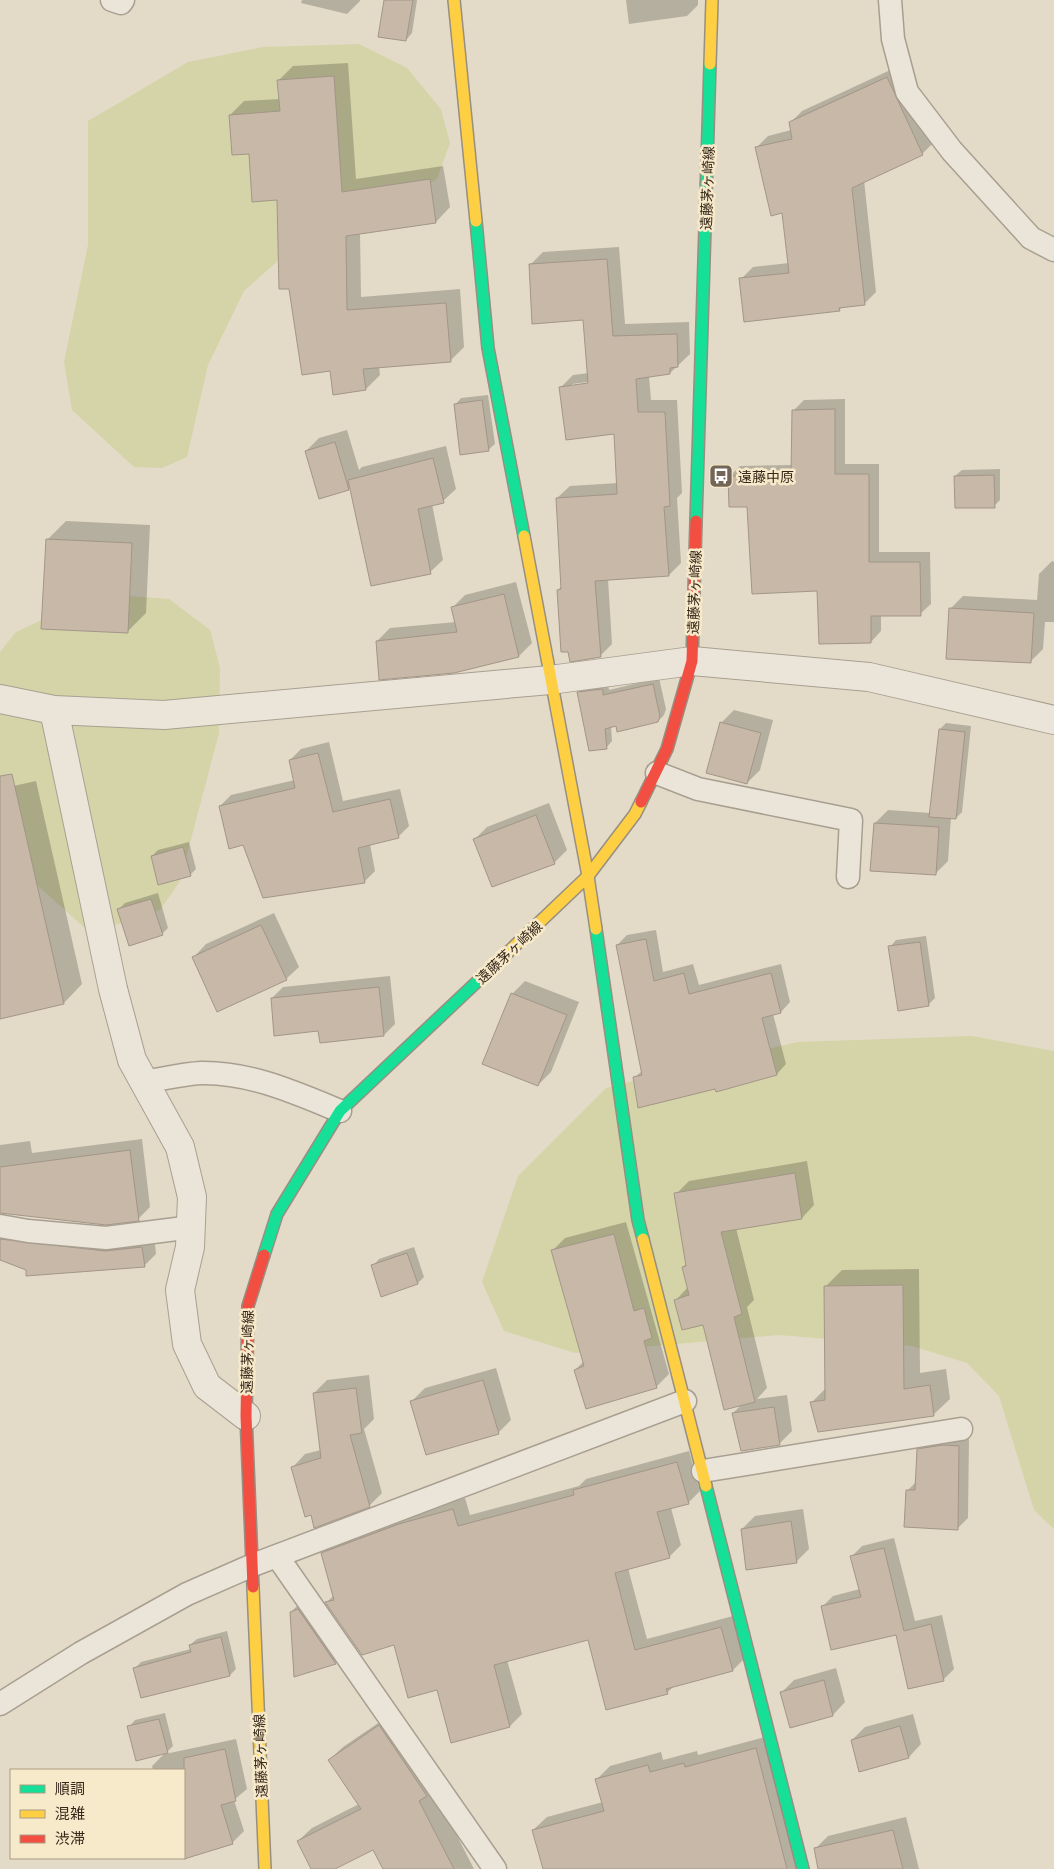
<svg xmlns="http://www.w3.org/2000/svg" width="1054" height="1869" viewBox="0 0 1054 1869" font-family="'Playfair Display','Noto Sans JP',serif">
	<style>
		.green { fill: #d4d4a8 }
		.shadow { fill: #0003; fill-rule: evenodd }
		.building { fill: #c7b8a8; stroke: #a39687 }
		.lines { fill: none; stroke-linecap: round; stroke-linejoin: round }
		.lane-casing { stroke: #a89f91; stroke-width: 25 }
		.street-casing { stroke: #a89f91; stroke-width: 30 }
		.fast-casing { stroke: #978f81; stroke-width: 14 }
		.slow-casing { stroke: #978f81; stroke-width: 14 }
		.jam-casing { stroke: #978f81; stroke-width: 14 }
		.lane { stroke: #ebe5d9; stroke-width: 22 }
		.street { stroke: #ebe5d9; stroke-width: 28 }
		.fast { stroke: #16e098; stroke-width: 11 }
		.slow { stroke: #ffcf43; stroke-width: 11 }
		.jam { stroke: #f24e42; stroke-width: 11 }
		.labels { text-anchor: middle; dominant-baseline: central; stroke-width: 5; stroke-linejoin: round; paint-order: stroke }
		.street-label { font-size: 14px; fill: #36271a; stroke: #f7eaca }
		.poi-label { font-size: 14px; fill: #36271a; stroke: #f7eaca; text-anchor: start }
	</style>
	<rect width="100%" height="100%" fill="#e3dbc7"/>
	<g class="green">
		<path d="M359,44L407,68L441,109L450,143L437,179L378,218L289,251L244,291L208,365L187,457L162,468L134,467L72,410L64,362L88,245V121L188,62L263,47Z"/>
		<path d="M117,595L169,599L210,630L220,668L219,733L180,881L160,910L131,922L86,929L0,852V652L16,632L65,609Z"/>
		<path d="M972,1036L1054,1051V1529L1034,1510L999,1396L967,1363L912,1346L779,1335L575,1353L504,1331L482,1282L518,1176L606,1088L702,1063L798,1042Z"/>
	</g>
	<g class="shadow">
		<path d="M302,0H360V1L347,14L301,3Z"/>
		<path d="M389,0H417L412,33L406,40Z"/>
		<path d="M626,0H698V5L687,16L629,24Z"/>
		<path d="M348,63L356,179L443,166L450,207L436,222L360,233L361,297L460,289L464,347L450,361L379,366L380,375L366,389L331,370L278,199L230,115L244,101L280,99L279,80L293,66Z"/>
		<path d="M899,66L934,142L922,154L864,180L876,292L864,304L843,307L839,310L741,279L753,267L789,263L784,211L756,148L768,136L791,130L790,123L802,111Z"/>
		<path d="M619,247L625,324L689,322L690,354L670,373L649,376L651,400H677L682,493L677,498L681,563L669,575L608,579L612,644L600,656L569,651L558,590L562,586L557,498L570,486L618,483L615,432L560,388L573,375L589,373L584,319L530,265L543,252ZM595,381V384L572,387V384Z"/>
		<path d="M488,395L495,444L488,450L455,405L461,398Z"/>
		<path d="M845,399V464H879V552H930L931,604L920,614L881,615V631L871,642L818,590L748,506L729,477L740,466L793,465L794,410L804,400Z"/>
		<path d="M347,430L359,470L362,467L446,446L456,489L443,501L432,504L443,560L430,572L351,487L349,489L306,451L319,438Z"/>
		<path d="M1000,469V500L994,506L955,476L962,470Z"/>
		<path d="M66,521L150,525L146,613L127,632L47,540Z"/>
		<path d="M1052,561L1054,562V622H1045L1043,649L1031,661L950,609L963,596L1037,600L1039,574Z"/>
		<path d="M516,582L532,643L519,656L454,672L377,641L390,628L456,622L452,608L465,595Z"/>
		<path d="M659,678L666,709L664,715L658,721L611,726L612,741L606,748L578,693L584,686L608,683L609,690Z"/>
		<path d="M734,710L773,720L760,770L747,783L721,723Z"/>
		<path d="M946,723L971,726L962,812L956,818L951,817L948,861L935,874L875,823L888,810L931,813L940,729Z"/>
		<path d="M329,742L343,801L400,789L409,826L398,837L370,844L375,871L364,882L244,844L220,806L231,795L295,780L290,760L301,749Z"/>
		<path d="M36,781L82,984L64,1003L0,1017V789Z"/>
		<path d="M549,803L567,850L554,863L475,839L487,827Z"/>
		<path d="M189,842L196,869L190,875L152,856L158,850Z"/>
		<path d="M158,893L168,928L162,934L119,909L125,903Z"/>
		<path d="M274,913L299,967L286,979L194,957L206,944Z"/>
		<path d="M656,930L663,972L693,964L699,985L781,964L790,1002L781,1012L773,1014L786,1064L777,1074L716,1087L634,1078L643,1070L617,945L627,935Z"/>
		<path d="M926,936L935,998L929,1004L899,1009L890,947L896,940Z"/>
		<path d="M390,976L395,1024L384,1035L319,1030L272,998L283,987Z"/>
		<path d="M525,981L579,1002L551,1072L538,1085L512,994Z"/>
		<path d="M142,1139L150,1207L138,1219L0,1213V1145L30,1141L32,1153Z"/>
		<path d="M807,1161L814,1205L802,1218L736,1228L754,1300L747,1307L767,1388L757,1399L787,1395L792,1431L779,1444L733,1413L742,1404L704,1323L676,1300L688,1287L683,1267L687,1263L676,1194L689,1181Z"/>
		<path d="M0,1219L154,1235L156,1254L144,1266L27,1269L0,1258Z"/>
		<path d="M626,1222L669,1374L657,1386L586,1408L575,1370L584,1361L553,1250L565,1238Z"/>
		<path d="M414,1247L424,1277L418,1283L381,1295L373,1266L379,1259Z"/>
		<path d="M919,1269L920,1373L946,1369L950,1399L933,1415L812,1402L826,1388L825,1287L842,1270Z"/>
		<path d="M496,1368L511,1420L498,1433L412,1401L425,1388Z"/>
		<path d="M369,1375L374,1419L364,1429L382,1493L369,1506L312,1513L293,1467L305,1454L321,1450L314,1393L327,1380Z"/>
		<path d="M969,1437L968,1518L958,1528L908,1490L917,1481L918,1450L928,1440Z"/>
		<path d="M689,1451L700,1491L688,1503L671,1508L681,1545L669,1557L628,1568L647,1639L733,1616L745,1658L733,1670L674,1686L667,1693L589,1639L507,1660L522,1714L510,1726L438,1689L395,1644L327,1602L334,1595L322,1554L335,1542L412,1512L465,1498L470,1515L579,1486L586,1479Z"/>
		<path d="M803,1509L809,1549L796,1562L742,1529L755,1516Z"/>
		<path d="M894,1538L915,1621L942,1615L954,1669L943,1680L897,1634L823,1606L833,1596L860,1589L852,1556L862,1546Z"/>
		<path d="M304,1599L348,1650L335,1663L295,1676L291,1612Z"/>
		<path d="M227,1631L236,1669L230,1675L142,1697L135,1668L141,1662L191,1649L190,1645L197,1639Z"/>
		<path d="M836,1668L845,1702L833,1715L782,1692L794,1680Z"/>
		<path d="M165,1713L173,1746L165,1754L236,1739L247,1789L234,1800L244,1831L232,1843L188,1856L184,1844V1770H153L152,1766L165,1753L129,1727L135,1720Z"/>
		<path d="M393,1713L433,1789L474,1869H385L374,1848L332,1869H312L298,1841L312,1828L359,1804L329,1760L343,1747Z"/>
		<path d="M913,1714L921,1744L909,1757L860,1770L852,1740L865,1727Z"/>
		<path d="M769,1736L809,1869H544L533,1830L547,1817L603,1802L597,1779L610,1766L661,1752L663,1760L697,1751L698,1755Z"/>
		<path d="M906,1817L919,1869H819L815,1849L828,1836Z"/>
	</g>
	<g class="building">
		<path d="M384,0H413L406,41L378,37Z"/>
		<path d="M334,76L342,192L430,179L436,223L346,236L347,310L446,303L451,362L363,369L366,390L333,395L330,371L302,375L289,289H279L277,200L252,202L249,154L232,155L229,115L280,111L277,80Z"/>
		<path d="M887,77L923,155L852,188L865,305L839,308L840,311L744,322L739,278L789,273L782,213L771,216L755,147L792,139L789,122Z"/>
		<path d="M607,259L613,336L677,334L678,367L670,368V374L636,379L638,412H665L670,506L664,507L669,576L595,581L601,657L570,662L568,652H561L557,590L561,589L556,498L617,494L614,434L566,440L559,387L588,383L583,320L532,324L529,264Z"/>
		<path d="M482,400L489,451L460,455L454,404Z"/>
		<path d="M835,409V474H869V562H920L921,616H871V643L819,644L817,591L752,594L747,507H729L728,476L791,475L792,410Z"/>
		<path d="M335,442L349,490L319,499L305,451Z"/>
		<path d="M433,458L444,503L418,509L431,574L371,586L348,480Z"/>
		<path d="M994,475L995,508H955L954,476Z"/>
		<path d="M46,539L132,543L128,633L41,629Z"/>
		<path d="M504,594L519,657L454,673L379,680L376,641L457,632L451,607Z"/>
		<path d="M949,608L1034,613L1031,663L946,659Z"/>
		<path d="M653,684L660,716L658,722L617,732L616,726L605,729L607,749L589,751L577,692L603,689V695Z"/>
		<path d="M720,722L761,733L747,784L706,773Z"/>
		<path d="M939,729L965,732L956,819L929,817Z"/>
		<path d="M318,753L333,812L390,799L399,838L358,848L365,883L263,898L243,845L229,849L219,806L295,788L289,760Z"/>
		<path d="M12,774L64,1004L0,1019V776Z"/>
		<path d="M536,815L555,864L492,887L473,839Z"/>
		<path d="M874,823L939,827L936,875L870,871Z"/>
		<path d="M183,847L191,876L158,885L151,856Z"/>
		<path d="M151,899L163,935L129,946L117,909Z"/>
		<path d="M261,925L287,980L217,1012L192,957Z"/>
		<path d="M646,939L654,981L684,973L689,994L771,973L781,1013L762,1018L777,1075L716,1092L715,1089L638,1108L633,1077L642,1075L616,945Z"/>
		<path d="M920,942L929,1006L898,1011L888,946Z"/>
		<path d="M379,987L384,1036L320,1043L318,1031L274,1036L271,998Z"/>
		<path d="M511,993L567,1015L538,1086L482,1064Z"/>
		<path d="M130,1150L139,1221L106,1225L0,1213V1167Z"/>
		<path d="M795,1173L802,1219L721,1232L742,1314L734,1317L755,1402L724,1410L703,1325L682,1330L674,1300L689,1295L682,1267L686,1266L674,1193Z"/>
		<path d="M614,1234L634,1311L644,1308L652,1338L644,1341L657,1388L586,1409L574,1370L584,1366L551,1250Z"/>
		<path d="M0,1239L105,1251L142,1247L145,1267L26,1276V1270L0,1260Z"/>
		<path d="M407,1253L418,1284L381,1297L371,1265Z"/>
		<path d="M903,1285L904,1389L930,1385L934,1416L818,1432L810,1402L825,1400L824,1286Z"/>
		<path d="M483,1380L499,1434L426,1455L410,1401Z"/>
		<path d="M356,1388L362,1433L350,1435L370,1507L314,1528L311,1515L305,1517L291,1467L321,1458L313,1393Z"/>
		<path d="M774,1407L780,1445L741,1451L732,1413Z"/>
		<path d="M943,1445L959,1446L958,1530L904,1527L906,1490H915L917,1449Z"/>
		<path d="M677,1462L689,1504L657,1512L670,1558L615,1573L635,1650L721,1627L733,1671L666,1689L668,1694L606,1710L588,1640L494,1665L510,1727L451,1743L437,1690L408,1698L394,1645L362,1655L325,1602L334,1600L321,1553L399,1524L453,1509L458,1526L574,1495L573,1490Z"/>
		<path d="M791,1521L797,1563L746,1570L741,1529Z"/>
		<path d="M884,1548L904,1631L931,1624L944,1681L908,1689L896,1635L831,1650L821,1606L861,1597L850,1556Z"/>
		<path d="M298,1609L336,1664L294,1677L290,1612Z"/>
		<path d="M221,1637L230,1676L141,1698L133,1668L191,1652L189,1645Z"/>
		<path d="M824,1680L833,1716L790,1728L780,1692Z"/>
		<path d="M159,1719L168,1753L136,1761L127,1726Z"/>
		<path d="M379,1725L427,1796L419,1801L454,1869H383L373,1850L335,1869H311L297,1841L361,1809L328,1760Z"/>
		<path d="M900,1726L909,1758L859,1772L851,1740Z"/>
		<path d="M756,1748L787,1869H543L532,1830L604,1811L595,1779L648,1765L650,1772L684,1763L685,1767Z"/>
		<path d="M225,1749L236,1801L221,1805L233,1844L184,1859V1758Z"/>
		<path d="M893,1830L903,1869H818L814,1848Z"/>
	</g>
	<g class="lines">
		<g class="lane-casing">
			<g id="lane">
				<path d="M112,0L121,3L123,0"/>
				<path d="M890,0L893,39L907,92L952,151L1031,238L1054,250"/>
				<path d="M657,773L698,789L851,820L848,877"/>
				<path d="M144,1082C163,1079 182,1074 201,1073C250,1072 296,1093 340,1111"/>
				<path d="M0,1226L28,1231L106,1238L192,1227"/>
				<path d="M703,1471L961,1429"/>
				<path d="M277,1556L495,1869"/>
				<path d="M0,1704L81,1653L187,1594L253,1565L685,1401"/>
			</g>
		</g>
		<g class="street-casing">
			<g id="street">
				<path d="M0,699L54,710L164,715L550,680L692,661L869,677L1054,720"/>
				<path d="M54,710L113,989L132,1060L180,1147L192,1197L190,1247L180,1290L187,1344L207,1386L246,1416"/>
			</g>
		</g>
		<g class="fast-casing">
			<g id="fast">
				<path d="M476,221L488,348L524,536"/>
				<path d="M696,521L710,64"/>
				<path d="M596,929L638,1220L643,1239"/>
				<path d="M264,1255L277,1214L340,1111L482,977"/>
				<path d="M706,1486L803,1869"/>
			</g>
		</g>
		<g class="slow-casing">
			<g id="slow">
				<path d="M454,0L476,221"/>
				<path d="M710,64L712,0"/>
				<path d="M524,536L588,876L596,929"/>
				<path d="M482,977L588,876L635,814L641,802"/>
				<path d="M643,1239L706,1486"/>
				<path d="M253,1587L265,1869"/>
			</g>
		</g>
		<g class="jam-casing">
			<g id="jam">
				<path d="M641,802L667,749L692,661L696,521"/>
				<path d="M253,1587L246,1416L248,1306L264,1255"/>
			</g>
		</g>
		<use href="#lane" class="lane"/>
		<use href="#street" class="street"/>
		<use href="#fast" class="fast"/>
		<use href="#slow" class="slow"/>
		<use href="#jam" class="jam"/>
	</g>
	<defs>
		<g id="bus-square" transform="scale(1.25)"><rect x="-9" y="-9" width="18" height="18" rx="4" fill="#736657" stroke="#f7eaca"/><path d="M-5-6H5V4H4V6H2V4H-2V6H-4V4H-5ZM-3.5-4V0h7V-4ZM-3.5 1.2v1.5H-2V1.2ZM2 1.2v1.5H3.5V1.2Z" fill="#fff"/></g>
	</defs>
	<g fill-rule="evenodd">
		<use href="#bus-square" x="721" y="476"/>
	</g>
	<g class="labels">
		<g class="street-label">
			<text transform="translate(707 188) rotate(-88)">遠藤茅ヶ崎線</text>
			<text transform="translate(694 592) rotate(-88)">遠藤茅ヶ崎線</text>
			<text transform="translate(509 952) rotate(-43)">遠藤茅ヶ崎線</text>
			<text transform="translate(247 1352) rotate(-89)">遠藤茅ヶ崎線</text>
			<text transform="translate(260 1756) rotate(-92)">遠藤茅ヶ崎線</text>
		</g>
		<g class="poi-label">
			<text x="738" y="476">遠藤中原</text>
		</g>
	</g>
	<rect x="10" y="1769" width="175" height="90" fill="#f7eaca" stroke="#aa9c84"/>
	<rect x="20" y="1785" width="25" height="8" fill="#16e098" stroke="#aa9c84"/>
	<text x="55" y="1794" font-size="15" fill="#36271a">順調</text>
	<rect x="20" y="1810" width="25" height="8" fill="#ffcf43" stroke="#aa9c84"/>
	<text x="55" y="1819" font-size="15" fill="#36271a">混雑</text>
	<rect x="20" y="1835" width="25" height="8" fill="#f24e42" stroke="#aa9c84"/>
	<text x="55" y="1844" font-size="15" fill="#36271a">渋滞</text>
</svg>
